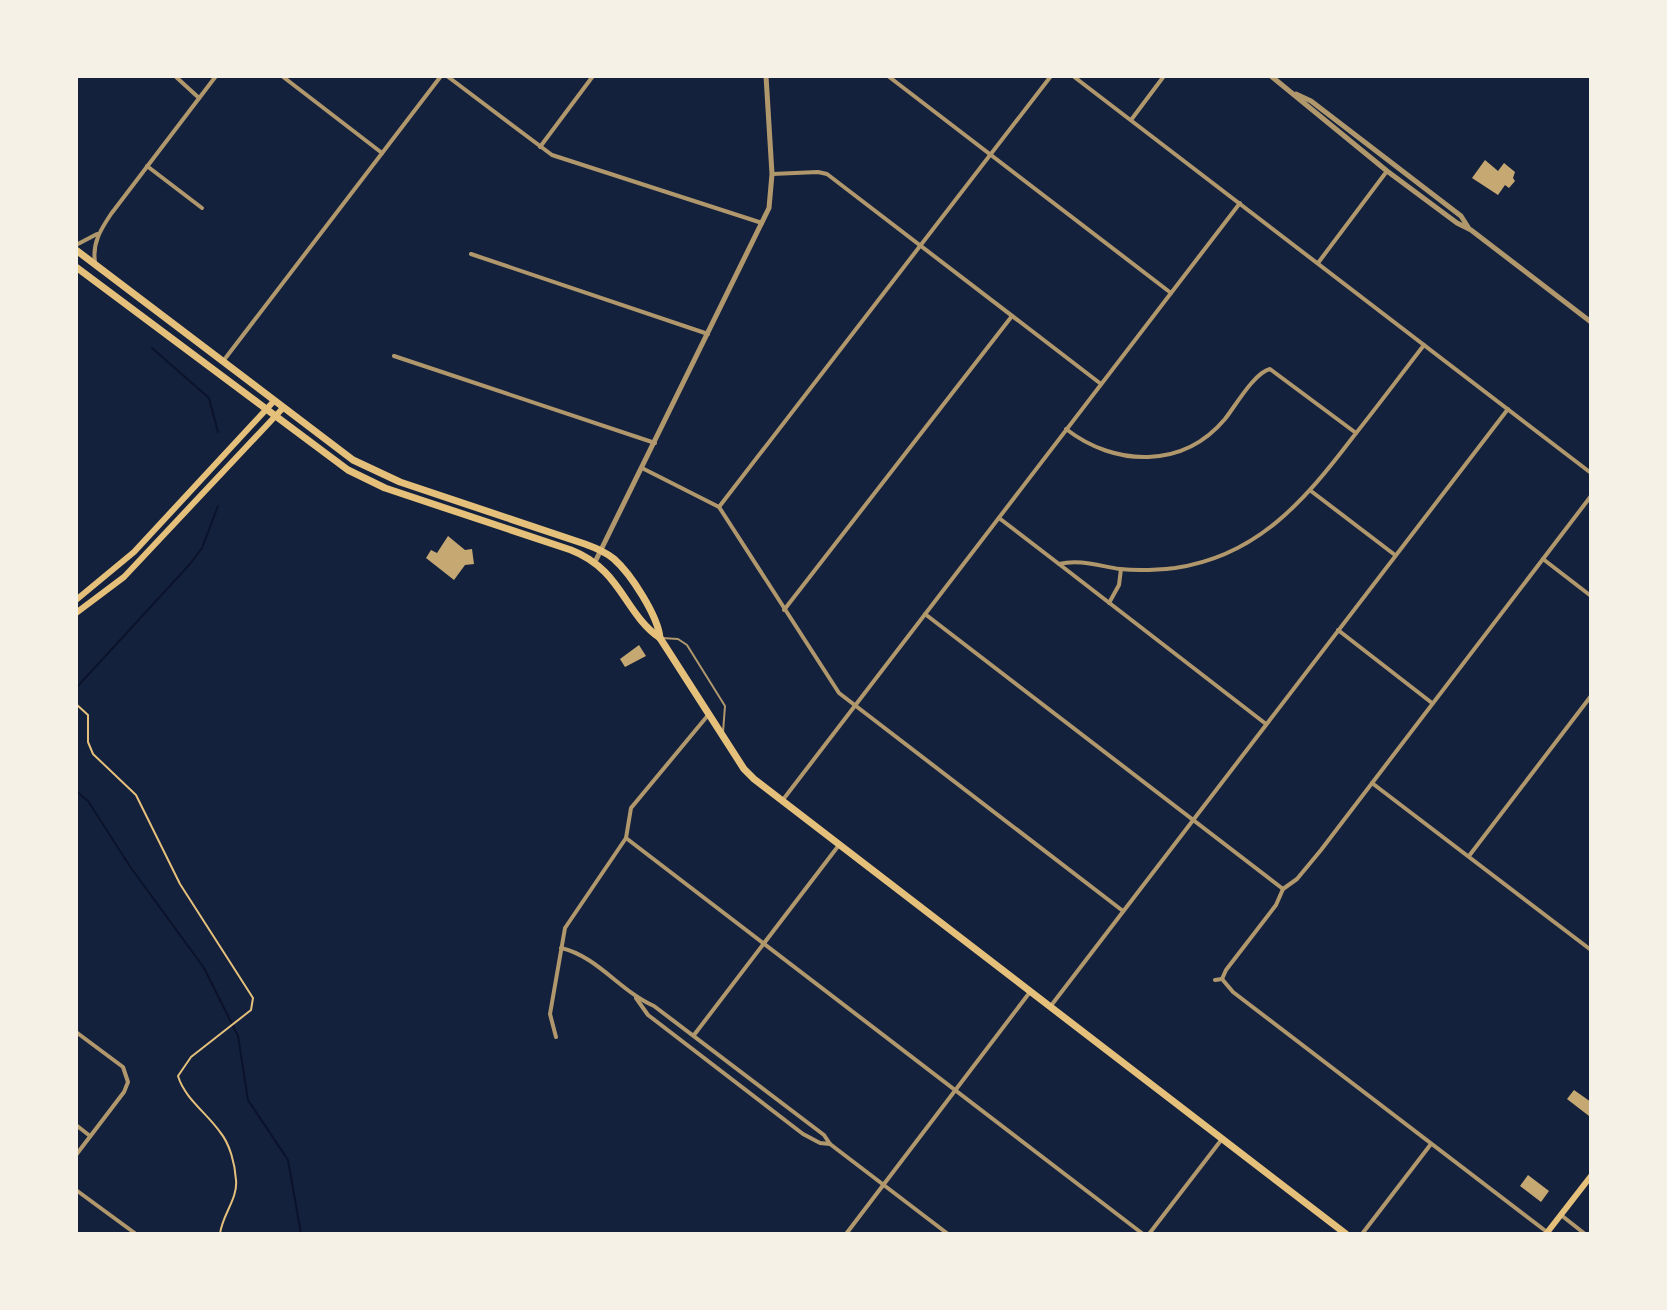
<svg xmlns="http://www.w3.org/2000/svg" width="1667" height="1310" viewBox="0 0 1667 1310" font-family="'PT Serif',serif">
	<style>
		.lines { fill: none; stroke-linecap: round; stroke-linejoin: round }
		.stream { stroke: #0b132b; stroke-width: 2 }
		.building { fill: #c6a872 }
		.path { stroke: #e5c07b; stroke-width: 2 }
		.service { stroke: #b1986c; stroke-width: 2 }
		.minor { stroke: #b1986c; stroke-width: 4 }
		.tertiary { stroke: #b1986c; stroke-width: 5 }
		.secondary { stroke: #e5c07b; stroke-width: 6 }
		.trunk { stroke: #e5c07b; stroke-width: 7 }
	</style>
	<rect width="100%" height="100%" fill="#14213d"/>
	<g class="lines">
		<g class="stream">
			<path d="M152,348L209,398L218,432"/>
			<path d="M76,688L190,564L202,548L218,506"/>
			<path d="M76,791L88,801L129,865L204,968L238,1036L248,1100L288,1160L301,1234"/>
		</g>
	</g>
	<g class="building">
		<path d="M1485,160L1498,171L1504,163L1515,172L1513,178L1515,181L1509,188L1505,185L1498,195L1472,178Z"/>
		<path d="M448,536L465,550L472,549L474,564L465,565L454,580L426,558L431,550L437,553Z"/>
		<path d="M639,645L646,656L625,667L620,659Z"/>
		<path d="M1574,1090L1591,1102L1589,1116L1567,1099Z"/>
		<path d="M1528,1175L1549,1191L1541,1202L1520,1186Z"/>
	</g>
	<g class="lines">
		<path class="path" d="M76,704L88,715V742L93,754L136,795L180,884L253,998L251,1010L191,1057L178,1076C185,1099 207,1113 220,1132C230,1144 235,1164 236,1180C238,1199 222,1215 220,1234"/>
		<path class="service" d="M662,638L678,639L687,645L725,706L723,732"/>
		<g class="minor">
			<path d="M175,76L199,98"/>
			<path d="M282,76L382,153"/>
			<path d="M447,76L552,155L762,223"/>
			<path d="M888,76L1171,293"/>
			<path d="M1073,76L1591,473"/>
			<path d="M1131,120L1164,76"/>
			<path d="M540,147L593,76"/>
			<path d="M147,166L202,208"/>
			<path d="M772,174L818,172L827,174L1101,384"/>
			<path d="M76,245L97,234"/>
			<path d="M471,254L708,334"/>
			<path d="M95,262C92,243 101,229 111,214L216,76"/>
			<path d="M1318,263L1387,171"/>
			<path d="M394,356L655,443"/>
			<path d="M224,360L441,76"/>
			<path d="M1066,429C1115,467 1183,469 1225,419C1236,405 1254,373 1270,369L1356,433"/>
			<path d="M642,468L719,507L839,693L1123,911"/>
			<path d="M1311,491L1395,555"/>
			<path d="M719,507L1051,76"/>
			<path d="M999,518L1059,564C1080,559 1099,566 1120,569C1138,571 1157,570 1175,568C1258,556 1305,500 1353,437C1377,407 1400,376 1424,345"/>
			<path d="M1543,559L1591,596"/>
			<path d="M1059,564L1266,724"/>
			<path d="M1109,603L1119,585L1121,569"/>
			<path d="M784,610L1012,316"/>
			<path d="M925,614L1283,889"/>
			<path d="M1338,630L1432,703"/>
			<path d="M1372,783L1591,950"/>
			<path d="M782,801L1240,203"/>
			<path d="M626,838L1143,1234"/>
			<path d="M1469,856L1591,696"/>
			<path d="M561,948C597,956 621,992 654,1006L824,1135L830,1144L948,1234"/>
			<path d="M1222,979L1226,970L1276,905L1283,889L1297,879L1321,850L1591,496"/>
			<path d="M1215,980L1222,979L1233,992L1547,1232"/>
			<path d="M636,998L648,1015L803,1134L820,1143L830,1144"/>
			<path d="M1050,1007L1508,409"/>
			<path d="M76,1032L123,1067L128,1082L124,1092L76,1155"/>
			<path d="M694,1035L839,845"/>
			<path d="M556,1037L550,1014L565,928L626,838L631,808L709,714"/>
			<path d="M76,1125L90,1136"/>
			<path d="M76,1190L136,1234"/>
			<path d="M1561,1215L1585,1234"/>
			<path d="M846,1234L1030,992"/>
			<path d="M1149,1234L1222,1139"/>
			<path d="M1362,1234L1431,1144"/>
		</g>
		<g class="tertiary">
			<path d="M1271,76L1387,171L1457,223L1471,230L1591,322"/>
			<path d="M1296,94L1311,101L1461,216L1468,227"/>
			<path d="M595,562L769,208L772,174L766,76"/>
		</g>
		<g class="secondary">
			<path d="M76,600L134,552L274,401"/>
			<path d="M76,613L124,577L283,408"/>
			<path d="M1546,1234L1591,1176"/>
		</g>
		<g class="trunk">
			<path d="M76,250L353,460L400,482L585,544C596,548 606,552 614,559C631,574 658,616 660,638"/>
			<path d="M76,267L348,470L385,488L571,550C622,570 623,612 660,638L744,769L754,779L1346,1234"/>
		</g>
	</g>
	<rect width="1667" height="1310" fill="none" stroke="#f6f1e7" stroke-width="156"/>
</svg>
